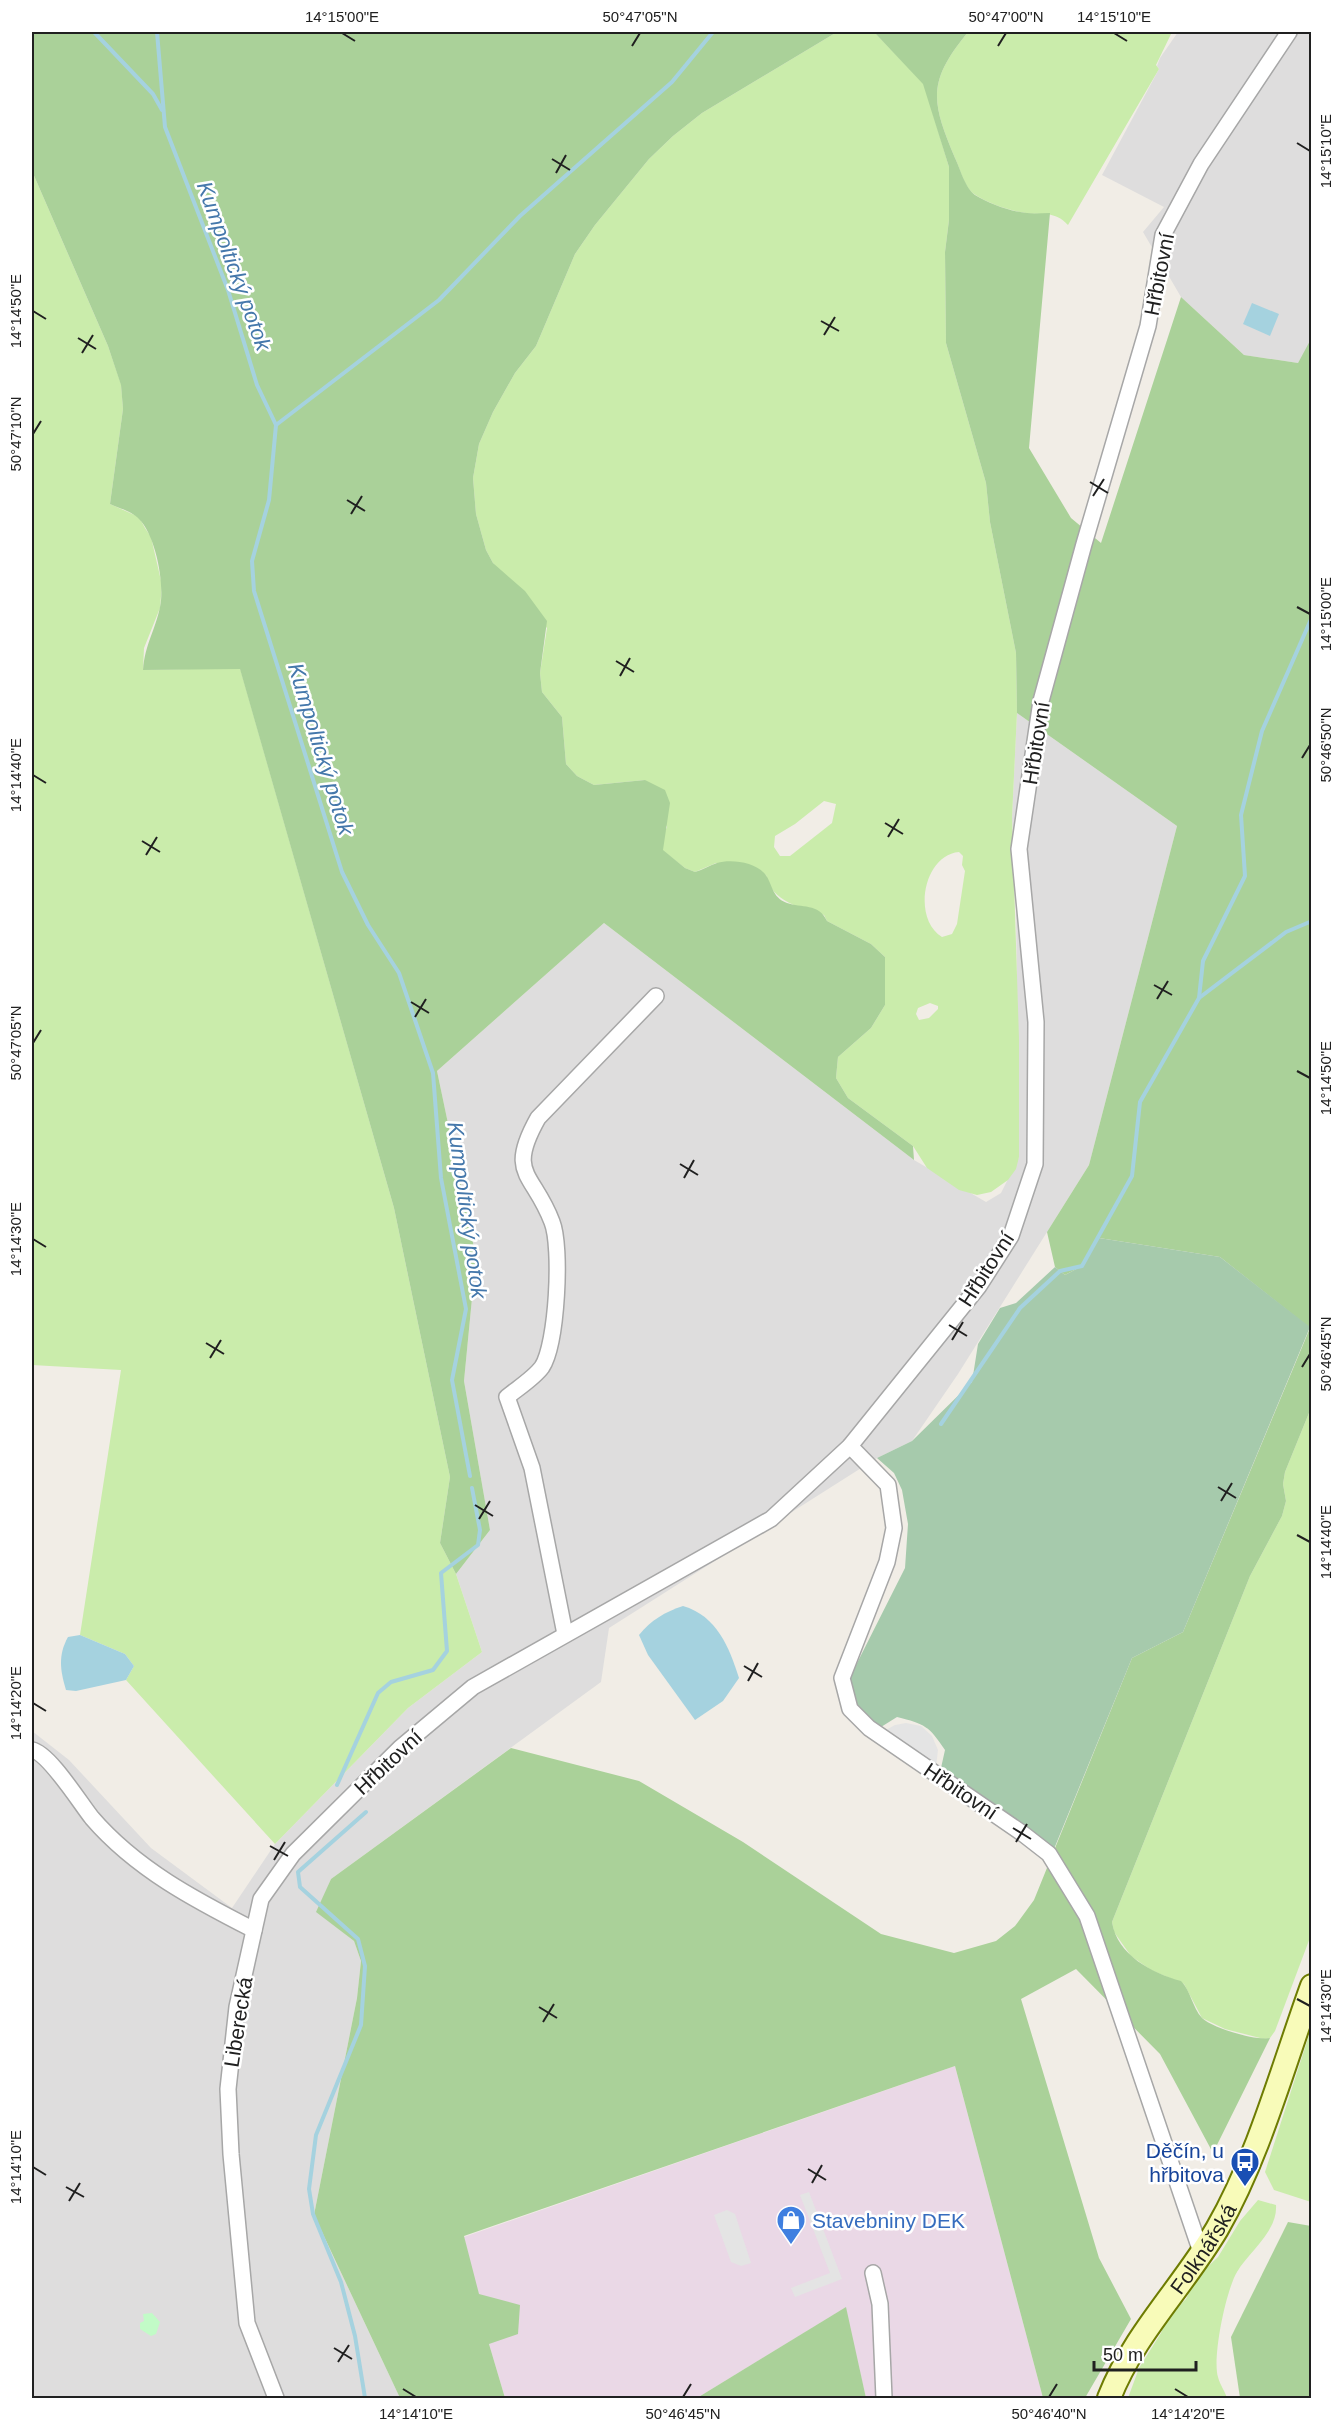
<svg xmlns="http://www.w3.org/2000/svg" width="1343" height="2430" viewBox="0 0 1343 2430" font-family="Helvetica,sans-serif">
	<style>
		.residential { fill: #dedddd }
		.industrial { fill: #ead8e6 }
		.grass { fill: #caecab; fill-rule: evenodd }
		.forest { fill: #aad199 }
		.cemetery { fill: #a6caac }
		.park { fill: #c2fbc7 }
		.parking { fill: #e4e4e4 }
		.water { fill: #a5d2df }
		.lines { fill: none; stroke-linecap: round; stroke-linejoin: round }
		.stream { stroke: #a5d2df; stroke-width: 4 }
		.street-casing { stroke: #a7a7a7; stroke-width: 18 }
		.secondary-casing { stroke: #6e7c02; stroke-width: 26 }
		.street { stroke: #fff; stroke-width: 15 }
		.secondary { stroke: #f8fbb9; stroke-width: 22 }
		.ticks { fill: none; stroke: #202020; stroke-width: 2 }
		.labels { text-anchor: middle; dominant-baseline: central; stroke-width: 5; stroke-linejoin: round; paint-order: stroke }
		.street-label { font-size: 21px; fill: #202020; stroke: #fff }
		.transit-label { font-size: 21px; fill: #164399; stroke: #fff; text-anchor: end }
		.shop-label { font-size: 21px; fill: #366cbe; stroke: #fff; text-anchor: start }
		.water-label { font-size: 22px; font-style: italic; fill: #4578ab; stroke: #fff }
		.neatline { fill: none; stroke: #202020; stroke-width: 2 }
		.ticks-label { font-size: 15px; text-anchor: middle; fill: #202020 }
	</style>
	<rect width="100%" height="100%" fill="#f1ede6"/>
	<g class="residential">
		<path d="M1178,32H1311L1312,339L1298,363L1244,355L1181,297L1143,232L1164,207L1102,175L1159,69L1157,66L1160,58Z"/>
		<path d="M1017,713L1177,826L1089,1165L958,1374L912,1441L877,1458L609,1628L601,1682L331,1879L317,1912L354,1941L361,1961L357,1998L314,2215L400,2398H32V1731L69,1760L151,1848L232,1908L275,1844L408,1708L482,1652L456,1574L490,1530L464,1381L476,1257L437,1071L604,923L914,1160L986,1202L1001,1193L1019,1157L1016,905L1012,818Z"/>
	</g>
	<path class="industrial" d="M955,2066L1043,2398H866L845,2308L697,2398H505L489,2344L464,2237Z"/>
	<g class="grass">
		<path d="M837,32H874L924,84L949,167V220L945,252L946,343L986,483L990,522L1016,653L1017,713L1012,818L1019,1039V1157L1016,1169L1008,1180L991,1192L977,1195L959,1190L927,1168L913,1146L848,1098L836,1078L838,1057L871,1028L885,1005V957L871,944L827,921L824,915C801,907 772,903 766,875L716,863L695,872L685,868L662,850L663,836L667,827L645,780L594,785L577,776L566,764L562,717L542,692L540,673L547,628L493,563L486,550L476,514L473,478L479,444L493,412L515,373L536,346L575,254L595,225L649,159L673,136L702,113ZM824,801L836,804L832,823L790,856H780L774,847L775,836L795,824ZM959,852L963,856L962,865L965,871L957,924L952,934L942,937C912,919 923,855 959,852ZM930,1003L938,1006V1009L929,1018L919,1020L916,1014L918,1008Z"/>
		<path d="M968,32H1172L1156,65L1159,69L1068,225C1054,210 1043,216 1026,213C1010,211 987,203 974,194C964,187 960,168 955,158C931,101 927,82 968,32Z"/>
		<path d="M32,171L108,346L121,384L123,409L110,504L139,517L145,528L151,537L162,585L160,608L144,648L143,670L240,668L394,1208L450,1477L440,1543L456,1574L482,1652L408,1708L275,1844L126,1680L134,1666L125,1654L80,1635L121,1370L32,1365Z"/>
		<path d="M1311,1408V1935L1275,2031L1270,2038L1264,2039L1225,2029L1202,2018L1184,1984L1151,1970L1131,1956L1114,1932L1112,1922L1250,1576L1282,1516L1286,1501L1283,1484L1285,1472Z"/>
		<path d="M1311,2029L1312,2201L1311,2202L1274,2190L1265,2172Z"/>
		<path d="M1258,2200L1276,2205C1278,2231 1249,2252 1237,2272C1226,2290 1212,2358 1218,2377C1220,2385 1225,2391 1227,2398H1128L1139,2368L1161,2333L1167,2317L1186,2299L1196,2278L1218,2257L1240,2221Z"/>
	</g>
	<g class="forest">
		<path d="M32,32H837L702,113L673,136L649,159L595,225L575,254L536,346L515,373L493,412L479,444L473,478L476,514L486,550L493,563L525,591L547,621L540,673L542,692L562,717L566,764L577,776L594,785L645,780L665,790L670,803L663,850L685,868L695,872C703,870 710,865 717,863C731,859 755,862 765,874C773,884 771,897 787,903C801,908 819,903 827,921L871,944L885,957V1005L871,1028L838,1057L836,1078L848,1098L913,1146L914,1160L604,923L437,1071L476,1257L464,1381L490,1530L456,1574L440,1543L450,1477L394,1208L240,669L143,670C145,644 155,631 160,607C165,585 156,536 139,519C133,512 119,508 110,504L123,409L121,385L108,346L32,171Z"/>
		<path d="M874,32H968C927,82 931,101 955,158C960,168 965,188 975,195C988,203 1011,212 1027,213C1034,214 1042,213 1050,213L1029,448L1071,518L1101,543L1181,297L1244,355L1298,363L1311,339V1408L1285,1472L1283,1484L1286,1501L1282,1516L1250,1576L1112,1922C1117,1955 1152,1973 1181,1981C1191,1991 1192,2007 1202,2018C1212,2028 1256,2041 1270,2038L1213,2153L1160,2054L1076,1969L1021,1999L1099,2258L1131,2319L1085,2398H1043L955,2066L464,2236L479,2294L520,2305L518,2334L489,2344L505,2398H400L314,2215L357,1998L361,1961L354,1941L316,1912L331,1879L511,1748L639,1781L743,1842L881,1934L954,1953L996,1941L1015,1926L1034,1900L1132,1658L1183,1632L1310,1328L1220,1257L1099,1238L1082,1266L1065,1275L1055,1267L1047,1232L1089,1165L1177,826L1017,713L1016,653L990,522L986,483L946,343L945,252L949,220V167L923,84Z"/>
		<path d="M1288,2222L1311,2226V2398H1240L1231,2337Z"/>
		<path d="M846,2307L866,2398H697Z"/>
	</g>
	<path class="cemetery" d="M1099,1238L1220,1257L1310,1327L1183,1632L1132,1658L1054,1849L941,1768L945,1750C929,1726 925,1724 897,1717L881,1727C861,1714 850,1701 850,1677L905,1568L908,1524L902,1490L894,1473L877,1458L912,1441L972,1382L978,1344L1000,1308L1016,1303L1055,1267L1065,1275L1082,1266Z"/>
	<path class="park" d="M152,2313L160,2322L156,2334L151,2336L140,2329V2323L144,2321L143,2314Z"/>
	<g class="parking">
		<path d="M906,1723L921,1726L932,1736L938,1750L936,1767L884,1731L895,1725Z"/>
		<path d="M809,2192L842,2279L795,2297L791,2288L830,2273L800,2195Z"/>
		<path d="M727,2210L735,2214L751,2263L741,2266L731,2262L714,2215Z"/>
	</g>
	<g class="water">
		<path d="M1252,303L1279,314L1270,336L1243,324Z"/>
		<path d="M683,1606C717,1616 729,1647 739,1678L723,1701L695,1720L648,1655L639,1635C651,1620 665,1612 683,1606Z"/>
		<path d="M80,1635L125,1654L134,1666L126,1680L76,1691L66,1690C60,1670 58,1655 68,1637Z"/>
	</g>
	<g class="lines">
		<g class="stream">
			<path d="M94,32L153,94L162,110"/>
			<path d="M157,32L165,127L228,290L257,385L276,425L269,500L252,561L254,591L342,872L368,925L399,973L433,1073L441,1178L466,1309L452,1380L470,1476"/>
			<path d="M276,425L439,300L520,216L672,82L713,32"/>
			<path d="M1199,998L1286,932L1312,921"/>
			<path d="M941,1424L1020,1308L1060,1271L1082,1266L1132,1176L1140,1102L1199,998L1203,961L1245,876L1241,815L1262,731L1312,617"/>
			<path d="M337,1785L378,1693L391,1682L433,1670L447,1651L441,1573L478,1545L480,1530L472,1488"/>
			<path d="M365,2398L355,2336L341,2282L313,2214L309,2189L316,2135L361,2025L365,1966L358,1939L300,1887L298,1872L366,1812"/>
		</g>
		<g class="street-casing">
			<g id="street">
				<path d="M850,1446L888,1485L894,1528L887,1562L842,1678L850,1709L869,1728L1022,1833L1049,1854L1087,1916L1201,2252"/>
				<path d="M565,1634L532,1468L507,1397C518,1388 534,1378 542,1367C557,1344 562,1247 552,1222C533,1172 506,1175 538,1118L656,996"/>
				<path d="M32,1750C49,1753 80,1803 92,1818C136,1869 195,1900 254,1930"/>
				<path d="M873,2273L880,2304L884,2398"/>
				<path d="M276,2398L247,2323L231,2154L228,2089L237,2007L261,1899L293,1854L400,1748L473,1687L771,1519L850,1446L979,1286L1011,1236L1035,1164L1036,1022L1019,849L1041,701L1084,544L1148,326L1163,235L1201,164L1289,32"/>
			</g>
		</g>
		<g class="secondary-casing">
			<g id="secondary">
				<path id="s1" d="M1109,2398C1134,2334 1182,2288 1217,2229C1259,2156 1283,2066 1312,1986"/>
			</g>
		</g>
		<use href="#street" class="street"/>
		<use href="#secondary" class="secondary"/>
	</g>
	<path class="ticks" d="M342,33L355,41M1114,33L1127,41M632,46L640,33M998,46L1006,33M1297,143L1310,151M552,159L570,170M556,173L566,155M33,311L46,319M821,321L839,331M824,335L835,317M78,338L96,349M82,353L93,335M33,434L41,421M1090,482L1108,493M1093,496L1104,479M347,500L365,511M351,514L362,496M1297,607L1310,614M616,661L634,672M620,676L630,658M1302,758L1310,745M33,775L46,783M885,823L903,834M888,837L899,819M142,841L160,852M146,855L157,837M1154,985L1172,995M1157,999L1168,981M411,1002L429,1013M415,1017L426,999M33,1043L41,1030M1297,1071L1310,1078M680,1164L698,1175M684,1178L694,1160M33,1239L46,1247M949,1325L967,1336M952,1340L963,1322M206,1343L224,1354M210,1358L221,1340M1302,1367L1310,1354M1218,1487L1236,1498M1221,1501L1232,1483M475,1505L493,1516M479,1519L490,1501M1297,1535L1310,1542M744,1666L762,1677M748,1681L758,1663M33,1703L46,1711M1013,1828L1031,1839M1016,1842L1027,1824M270,1846L288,1856M274,1860L285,1842M1297,1999L1310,2006M539,2007L557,2018M543,2022L554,2004M33,2167L46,2175M808,2169L826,2180M812,2183L822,2165M66,2187L84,2197M69,2201L80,2183M334,2348L352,2359M338,2362L349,2345M403,2389L416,2397M1175,2389L1188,2397M683,2397L691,2384M1049,2397L1057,2384"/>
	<defs>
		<g id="bus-pin" transform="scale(1.5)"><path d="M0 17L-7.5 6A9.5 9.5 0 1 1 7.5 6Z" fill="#1a4fb4" stroke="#fff"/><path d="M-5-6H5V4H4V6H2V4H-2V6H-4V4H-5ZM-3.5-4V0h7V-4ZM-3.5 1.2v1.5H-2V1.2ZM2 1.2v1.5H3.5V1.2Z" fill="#fff"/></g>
		<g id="shop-pin" transform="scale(1.5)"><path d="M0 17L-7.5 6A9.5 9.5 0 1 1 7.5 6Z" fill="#3f7fe0" stroke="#fff"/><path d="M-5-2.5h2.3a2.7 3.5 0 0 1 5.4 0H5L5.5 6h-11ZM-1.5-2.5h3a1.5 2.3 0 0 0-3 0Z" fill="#fff"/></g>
	</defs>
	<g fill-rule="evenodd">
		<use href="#bus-pin" x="1245" y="2162"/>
		<use href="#shop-pin" x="791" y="2220"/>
	</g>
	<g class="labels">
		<g class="street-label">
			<text transform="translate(1159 274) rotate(-79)">Hřbitovní</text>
			<text transform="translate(1036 743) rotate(-81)">Hřbitovní</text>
			<text transform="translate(986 1269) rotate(-57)">Hřbitovní</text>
			<text transform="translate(388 1762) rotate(-43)">Hřbitovní</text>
			<text transform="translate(961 1791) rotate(34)">Hřbitovní</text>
			<text transform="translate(238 2022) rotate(-81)">Liberecká</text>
			<text stroke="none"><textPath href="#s1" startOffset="177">Folknářská</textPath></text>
		</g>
		<g class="transit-label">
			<text x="1224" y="2150">Děčín, u<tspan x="1224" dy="24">hřbitova</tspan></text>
		</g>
		<g class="shop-label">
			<text x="812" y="2220">Stavebniny DEK</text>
		</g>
		<g class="water-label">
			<text transform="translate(234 266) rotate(70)">Kumpoltický potok</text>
			<text transform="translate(321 749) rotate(73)">Kumpoltický potok</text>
			<text transform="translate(467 1210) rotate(82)">Kumpoltický potok</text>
		</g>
	</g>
	<rect width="1343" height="2430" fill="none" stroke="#ffffff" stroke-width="66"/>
	<path d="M1094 2361v9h102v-9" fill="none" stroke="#202020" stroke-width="3"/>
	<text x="1103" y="2361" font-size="18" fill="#202020" stroke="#ffffff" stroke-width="4.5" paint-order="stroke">50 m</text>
	<rect x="33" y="33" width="1277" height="2364" class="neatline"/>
	<g class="ticks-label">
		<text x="342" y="22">14°15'00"E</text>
		<text x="640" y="22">50°47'05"N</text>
		<text x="1006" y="22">50°47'00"N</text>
		<text x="1114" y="22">14°15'10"E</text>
		<text transform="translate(1326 151) rotate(-90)" y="5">14°15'10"E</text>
		<text transform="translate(16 311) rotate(-90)" y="5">14°14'50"E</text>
		<text transform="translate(16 434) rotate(-90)" y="5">50°47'10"N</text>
		<text transform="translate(1326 614) rotate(-90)" y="5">14°15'00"E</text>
		<text transform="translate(1326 745) rotate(-90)" y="5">50°46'50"N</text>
		<text transform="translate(16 775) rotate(-90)" y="5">14°14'40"E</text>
		<text transform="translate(16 1043) rotate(-90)" y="5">50°47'05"N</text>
		<text transform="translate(1326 1078) rotate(-90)" y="5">14°14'50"E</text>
		<text transform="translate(16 1239) rotate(-90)" y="5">14°14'30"E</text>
		<text transform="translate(1326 1354) rotate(-90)" y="5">50°46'45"N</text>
		<text transform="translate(1326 1542) rotate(-90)" y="5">14°14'40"E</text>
		<text transform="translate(16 1703) rotate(-90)" y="5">14°14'20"E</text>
		<text transform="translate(1326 2006) rotate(-90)" y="5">14°14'30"E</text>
		<text transform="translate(16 2167) rotate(-90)" y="5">14°14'10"E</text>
		<text x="416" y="2419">14°14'10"E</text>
		<text x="683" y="2419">50°46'45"N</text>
		<text x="1049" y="2419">50°46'40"N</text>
		<text x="1188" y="2419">14°14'20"E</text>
	</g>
</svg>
